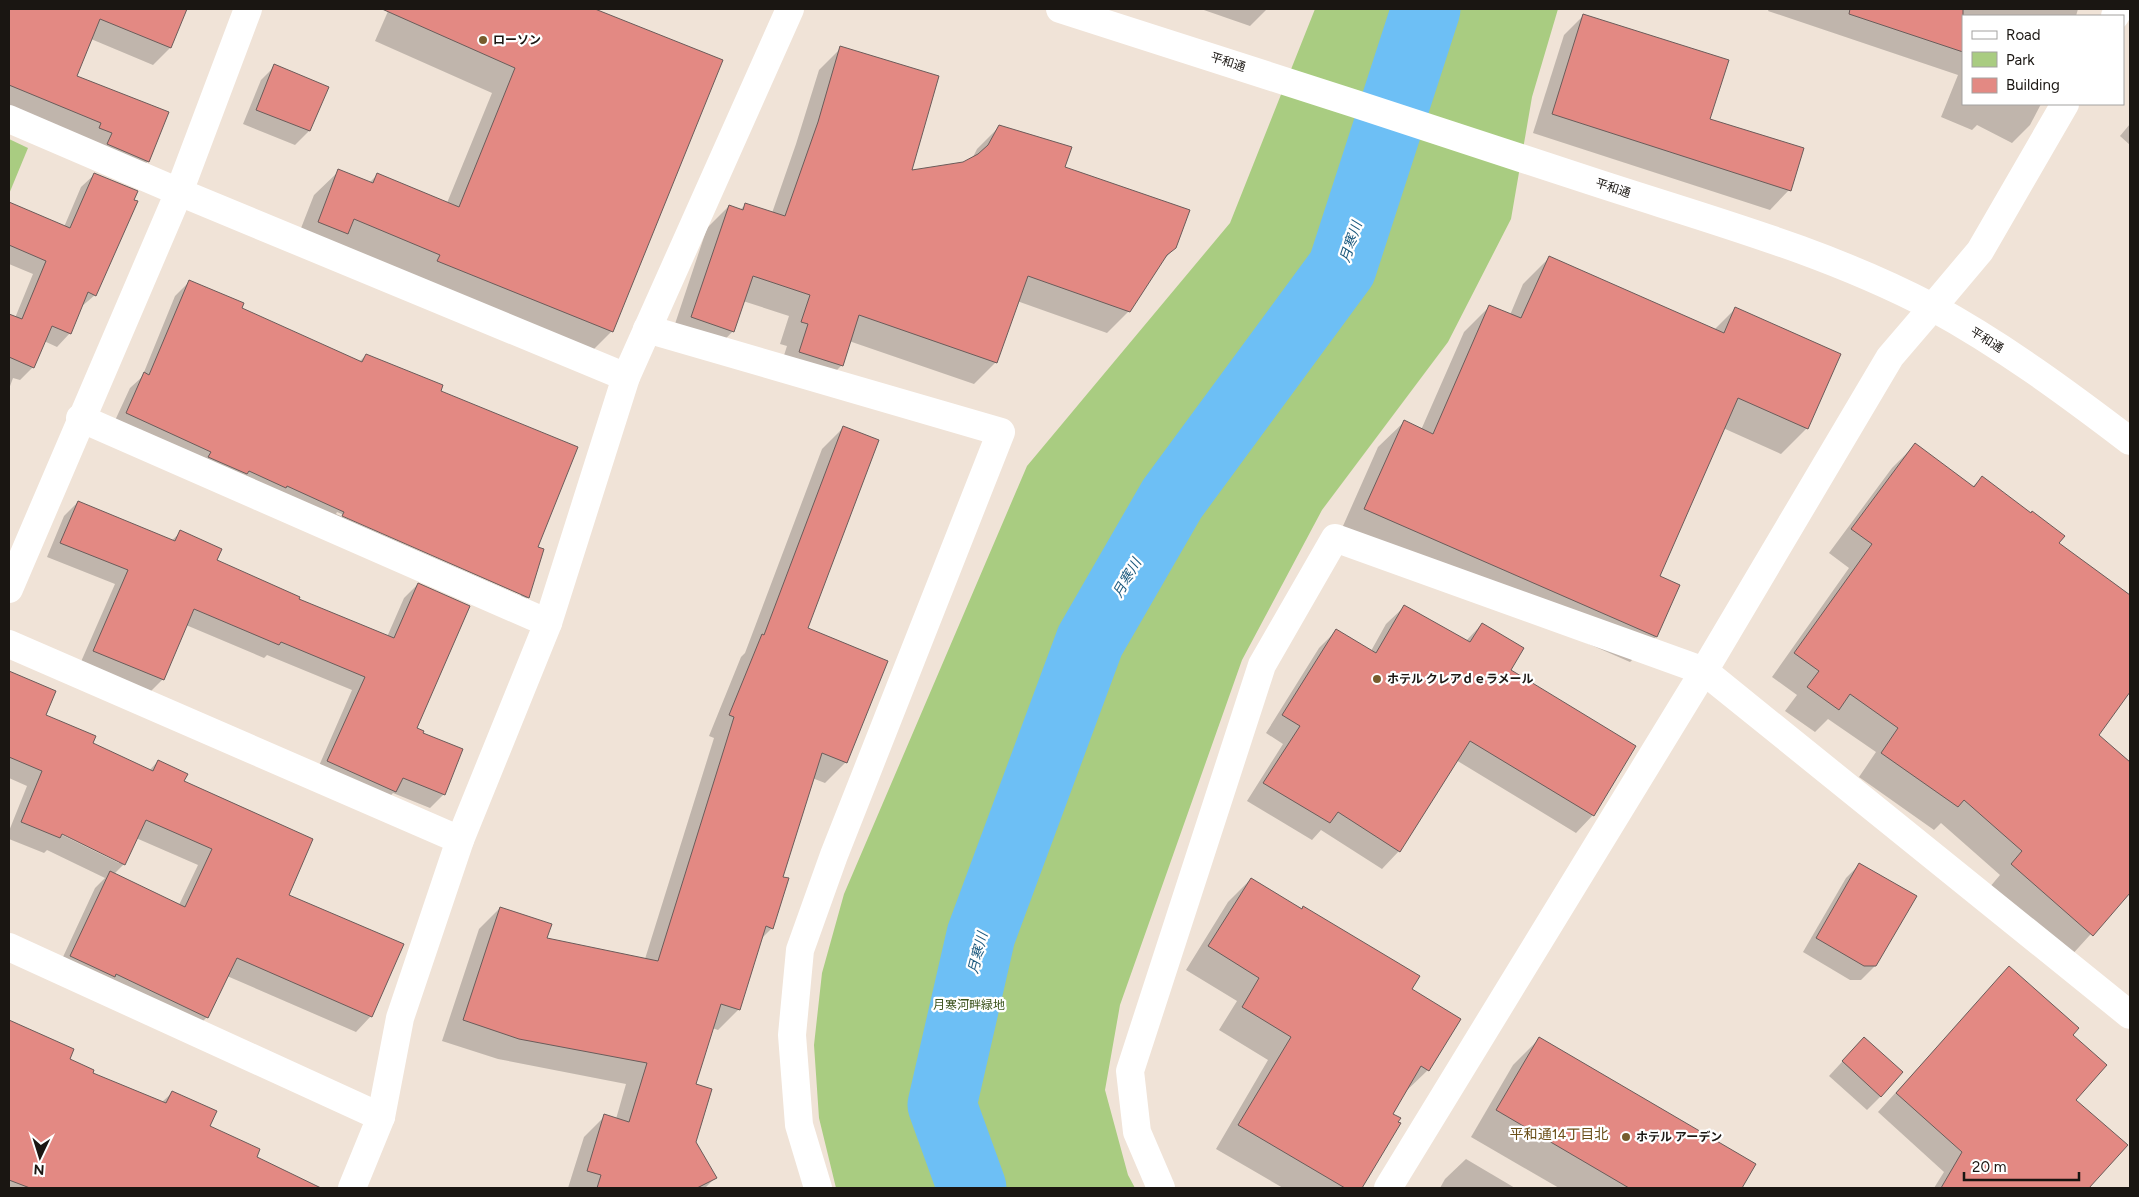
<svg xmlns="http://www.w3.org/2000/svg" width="2139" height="1197" viewBox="0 0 2139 1197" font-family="Figtree,'Noto Sans JP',sans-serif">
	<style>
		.green { fill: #a9cc81 }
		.shadow { fill: #0003; fill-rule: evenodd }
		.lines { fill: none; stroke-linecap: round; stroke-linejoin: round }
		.river { stroke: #6dbff5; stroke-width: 69 }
		.building { fill: #e38983; stroke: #6b5c5a }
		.street { stroke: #fff; stroke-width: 28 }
		.secondary { stroke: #fff; stroke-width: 28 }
		.poi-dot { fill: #765c2d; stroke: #fff; stroke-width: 2 }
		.labels { text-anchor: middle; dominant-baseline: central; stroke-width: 4.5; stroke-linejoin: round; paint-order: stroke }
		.poi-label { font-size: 12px; font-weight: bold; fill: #1a1612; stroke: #fff; text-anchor: start }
		.street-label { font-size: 12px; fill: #1a1612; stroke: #fff }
		.park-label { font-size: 12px; fill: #3b521b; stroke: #fff }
		.water-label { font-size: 14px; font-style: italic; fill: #1e5b7f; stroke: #fff }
		.neighbourhood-label { font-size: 14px; fill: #6b4f18; stroke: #fff }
	</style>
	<rect width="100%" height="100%" fill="#f0e3d7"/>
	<g class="green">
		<path d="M1315,9H1558L1532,97L1511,219L1448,342L1322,510L1242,660L1120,1005L1105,1090L1128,1175L1135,1188H836L819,1118L814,1045L822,973L844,894L1027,466L1230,223Z"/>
		<path d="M9,139L28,148L9,194Z"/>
	</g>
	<g class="shadow">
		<path d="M9,9H185L170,48L153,65L91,39L75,76L148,161L131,179L9,109Z"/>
		<path d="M389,9H592L721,61L612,331L587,356L294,246L314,195L339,171L369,183L378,174L447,203L492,93L375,41Z"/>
		<path d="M1201,9H1267L1250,26Z"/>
		<path d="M1769,9H2078L2076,16H1963V104H2041L2030,125L2012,143L1977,125L1972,130L1941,117L1958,75L1768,11Z"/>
		<path d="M1584,15L1709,120L1789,190L1770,210L1533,133L1564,35Z"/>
		<path d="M841,48L910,171L964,164L972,159L977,149L999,127L1064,168L1175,248L1160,263L1129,311L1107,333L1017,301L996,362L974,384L849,341L842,365L820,387L778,374L787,346L780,344L789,316L743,301L733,331L712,353L670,339L707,228L729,206L740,210L746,204L772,213L796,144L819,70Z"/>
		<path d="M275,66L327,87L309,131L295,145L243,124L261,80Z"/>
		<path d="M2130,124V145L2120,136Z"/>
		<path d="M95,174V295L81,307L70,333L57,347L44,341L33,367L20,380L13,378L9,389V315L15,318L33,274L9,264V211L14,206L64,227L81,187Z"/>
		<path d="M1549,258L1714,330L1735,309L1807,428L1781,454L1723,428L1658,576L1679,585L1656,637L1630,662L1339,535L1378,447L1404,422L1421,430L1464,332L1490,306L1510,315L1523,284Z"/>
		<path d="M189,282L241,308L359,362L366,355L439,391L536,547L528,597L514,611L112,427L130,388L142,377L175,296ZM337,512L521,593V596L336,514Z"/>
		<path d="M843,428L806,629L846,762L825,783L812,778L781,878L772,928L761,939L739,1009L718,1030L712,1028L694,1085V1142L715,1178L705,1188H568L584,1137L605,1116L616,1119L626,1084L498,1059L442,1041L479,929L500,908L546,939L645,959L714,738L709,736L741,657L745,653L822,449Z"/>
		<path d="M1915,445L1972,487L1982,478L2058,543L2130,595V689L2097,735L2130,764V891L2069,958L1989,888L2000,875L1941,823L1934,830L1859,777L1876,752L1828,719L1815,732L1785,711L1797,695L1772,677L1849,568L1829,553L1892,468Z"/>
		<path d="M78,502L171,541L181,532L215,561L298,600L387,637L404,598L418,584L415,728L421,734L444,794L430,808L393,793L382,805L315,775L352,690L267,655L264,658L186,625L163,679L149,693L80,664L115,584L47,557L64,516Z"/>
		<path d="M1404,607L1466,641L1482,624L1593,815L1576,833L1456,760L1399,851L1382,869L1321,830L1312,840L1247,801L1283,744L1266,733L1319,648L1336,631L1371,651L1386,624Z"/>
		<path d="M9,673L54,692L44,716L92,743L149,771L158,761L182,782L288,895L371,1016L356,1032L227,976L207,1017L192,1032L56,972L95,888L105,878L47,850L44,853L9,839V831L27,786L9,778ZM57,830L119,860V863L56,832ZM136,838L198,865L179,905L114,874L124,864Z"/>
		<path d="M1860,864L1875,966L1861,980H1850L1803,952L1846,878Z"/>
		<path d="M1251,879L1301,910L1304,907L1410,990L1428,1070L1404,1093L1391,1114L1399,1124L1361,1188H1283L1216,1149L1268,1060L1219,1030L1237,1001L1186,970L1228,902Z"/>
		<path d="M2009,968L2075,1100L2126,1145L2087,1188H1934L1944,1172L1878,1112Z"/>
		<path d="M9,1021L73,1049L68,1060L91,1074L162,1102L172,1093L208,1127L255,1157L317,1188H9Z"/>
		<path d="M1864,1038L1881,1096L1867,1110L1829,1076Z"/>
		<path d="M1539,1039L1755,1165L1741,1188H1559L1471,1137L1513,1065Z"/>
		<path d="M1466,1159L1515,1188H1440L1445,1179Z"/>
	</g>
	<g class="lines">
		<path class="river" d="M972,1188L942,1105L981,935L1090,641L1172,499L1342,268L1426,9"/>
	</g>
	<g class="building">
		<path d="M9,9H187L171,48L100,19L77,76L169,112L149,162L107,144L112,133L99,128L101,123L9,85Z"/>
		<path d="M382,9H595L723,60L613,332L437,261L440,255L354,219L348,234L318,222L338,169L373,183L377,173L459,207L515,68Z"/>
		<path d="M1850,9H1963V52L1849,14Z"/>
		<path d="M1583,14L1729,60L1710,119L1804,148L1791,191L1552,114Z"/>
		<path d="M840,46L939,76L912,170L963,162L978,154L988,145L999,125L1072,147L1065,167L1190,210L1176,248L1167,255L1130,312L1028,276L997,363L859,315L843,366L799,352L808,324L801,322L810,295L753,276L734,332L691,317L729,205L743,210L745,203L785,216L818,122Z"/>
		<path d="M274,64L329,87L310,131L256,110Z"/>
		<path d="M94,173L138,191L134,200L138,201L96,296L88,292L71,334L52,326L34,368L9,357V314L22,319L46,261L9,245V202L70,228Z"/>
		<path d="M1549,256L1724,333L1735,307L1841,354L1808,429L1738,398L1660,576L1680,585L1657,637L1364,509L1404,420L1433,434L1489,305L1521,318Z"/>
		<path d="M189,280L244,303L242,308L362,362L366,354L443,385L441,391L578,447L538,547L544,549L529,598L342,516L344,512L287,486L286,488L249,471L247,474L208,457L211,452L126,413L144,372L149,375Z"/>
		<path d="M843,426L879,440L808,628L888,661L847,763L822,753L783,877L789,878L773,929L766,926L740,1010L721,1004L696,1084L712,1089L696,1142L717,1178L697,1188H597L601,1175L587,1171L604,1114L629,1122L647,1063L519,1039L463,1020L500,907L552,924L547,938L658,961L734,717L729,715L762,634L764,635Z"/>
		<path d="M1915,443L1974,487L1982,476L2031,513L2032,511L2065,536L2059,543L2130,595V692L2099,735L2130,762V893L2093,936L2011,864L2022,851L1964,800L1958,807L1881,753L1898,728L1850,694L1839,710L1807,687L1819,671L1794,653L1872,544L1851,529Z"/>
		<path d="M78,501L175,541L180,530L222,549L217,560L300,597L299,599L394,638L418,583L470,606L417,728L424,731L423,733L463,749L445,795L403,778L396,792L327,761L365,677L281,642L279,645L194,609L164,680L93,651L128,570L60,543Z"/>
		<path d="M1404,605L1470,642L1482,623L1524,648L1511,670L1636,746L1594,816L1470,741L1400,852L1338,812L1330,823L1263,783L1300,726L1282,715L1336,629L1376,653Z"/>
		<path d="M9,671L56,691L46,715L96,736L93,743L153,771L158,760L188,774L184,781L313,839L289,895L404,944L372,1017L237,958L208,1018L116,974L115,977L70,956L110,871L185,907L212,849L146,820L125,865L62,834L60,838L21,822L42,771L9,757Z"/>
		<path d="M1859,863L1917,896L1876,966H1864L1816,938Z"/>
		<path d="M1251,878L1302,909L1303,906L1420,976L1412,989L1461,1019L1429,1071L1421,1066L1393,1114L1401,1118L1398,1122L1401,1123L1362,1188H1345L1238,1125L1291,1037L1242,1007L1259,978L1208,946Z"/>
		<path d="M2009,966L2079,1028L2073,1035L2107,1065L2076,1100L2128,1145L2089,1188H1941L1962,1152L1896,1093Z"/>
		<path d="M9,1020L74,1049L70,1059L94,1070L93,1073L166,1103L172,1091L217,1111L210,1126L260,1149L257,1157L321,1188H30L9,1180Z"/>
		<path d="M1539,1037L1756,1164L1742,1188H1629L1496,1110Z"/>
		<path d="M1864,1037L1903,1072L1881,1097L1842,1061Z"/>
	</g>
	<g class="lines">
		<g class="street">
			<path d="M9,119L179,192L626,377"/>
			<path d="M647,329L1001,432L834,855L800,950L792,1035L799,1125L818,1188"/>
			<path d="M80,418L548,623"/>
			<path d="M9,589L179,192L248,9"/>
			<path d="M9,644L460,840"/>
			<path d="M9,947L381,1117"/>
			<path d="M352,1188L381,1117L400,1018L460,840L548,623L626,377L790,9"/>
			<path d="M1161,1188L1137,1132L1130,1071L1262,665L1335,538L1704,671L2130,1015"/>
			<path d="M1388,1188L1704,671L1890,357L1932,308"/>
		</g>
		<g class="secondary">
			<path d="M1060,9C1237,65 1412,122 1588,180C1703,218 1824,250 1932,307C2002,345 2067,393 2130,441"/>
			<path d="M2115,16L2119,9"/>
			<path d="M1932,308L1980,251L2065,104"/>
		</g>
	</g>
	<g class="poi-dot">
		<circle cx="483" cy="40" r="5"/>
		<circle cx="1377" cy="679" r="5"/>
		<circle cx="1626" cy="1137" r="5"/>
	</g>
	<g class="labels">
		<g class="poi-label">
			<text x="493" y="40">ローソン</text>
			<text x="1387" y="679">ホテル クレアｄｅラメール</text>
			<text x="1636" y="1137">ホテル アーデン</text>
		</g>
		<g class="street-label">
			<text transform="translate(1228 62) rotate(18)">平和通</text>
			<text transform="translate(1613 188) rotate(18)">平和通</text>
			<text transform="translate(1987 340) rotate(32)">平和通</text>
		</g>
		<g class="park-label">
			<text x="969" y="1005">月寒河畔緑地</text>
		</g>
		<g class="water-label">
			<text transform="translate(1351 242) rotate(-72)">月寒川</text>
			<text transform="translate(1127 578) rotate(-60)">月寒川</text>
			<text transform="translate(978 953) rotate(-76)">月寒川</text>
		</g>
		<g class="neighbourhood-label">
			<text x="1559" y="1134">平和通14丁目北</text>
		</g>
	</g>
	<rect width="2139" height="1197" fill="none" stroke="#1a1612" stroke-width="20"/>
	<rect x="1962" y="15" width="162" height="90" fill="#ffffff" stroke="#a3a2a0"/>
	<rect x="1972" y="31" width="25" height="8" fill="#ffffff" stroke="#a3a2a0"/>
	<text x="2006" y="40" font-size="15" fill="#1a1612">Road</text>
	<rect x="1972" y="52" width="25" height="15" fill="#a9cc81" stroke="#a3a2a0"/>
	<text x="2006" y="65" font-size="15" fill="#1a1612">Park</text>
	<rect x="1972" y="78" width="25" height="15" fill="#e38983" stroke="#a3a2a0"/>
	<text x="2006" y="90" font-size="15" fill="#1a1612">Building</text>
	<g transform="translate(40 1157) rotate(184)" stroke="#ffffff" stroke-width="4" paint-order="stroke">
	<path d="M0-4L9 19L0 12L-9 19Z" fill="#1a1612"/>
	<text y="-8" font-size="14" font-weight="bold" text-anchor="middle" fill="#1a1612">N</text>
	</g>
	<path d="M1964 1172v8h115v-8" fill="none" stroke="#1a1612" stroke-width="2.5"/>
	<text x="1972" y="1172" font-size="15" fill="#1a1612" stroke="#ffffff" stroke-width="4" paint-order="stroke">20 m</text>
</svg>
